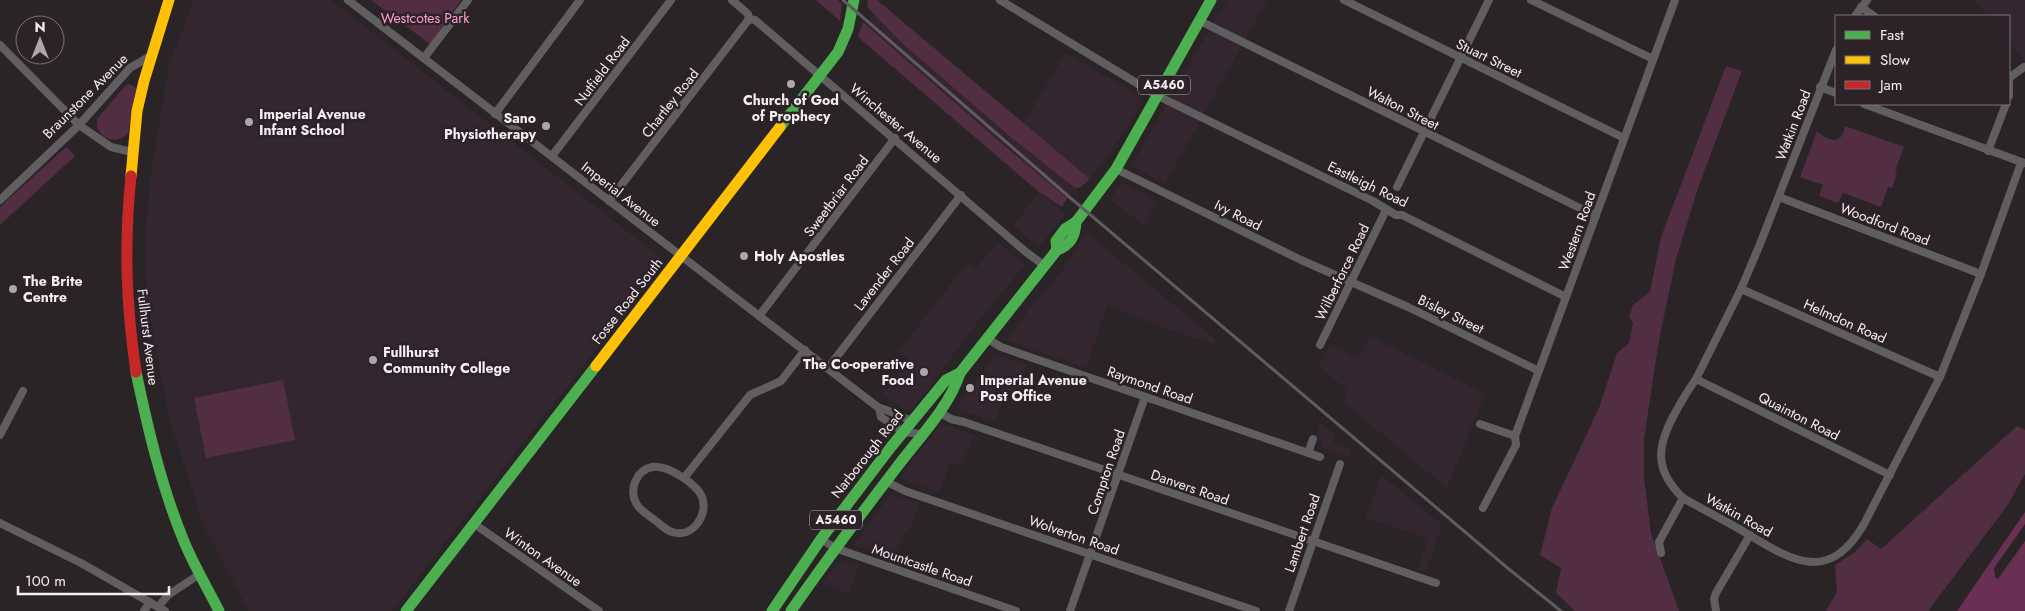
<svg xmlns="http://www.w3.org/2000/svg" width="2025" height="611" viewBox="0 0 2025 611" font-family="Jost,sans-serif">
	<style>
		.built { fill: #34262e }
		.green { fill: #522e42 }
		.water { fill: #6a3053 }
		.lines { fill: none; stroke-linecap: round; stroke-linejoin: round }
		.street { stroke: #605e5e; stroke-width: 8 }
		.fast { stroke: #4caf50; stroke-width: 11 }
		.slow { stroke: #ffc107; stroke-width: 11 }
		.jam { stroke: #c62828; stroke-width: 11 }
		.rail { stroke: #605b5d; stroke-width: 3 }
		.poi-dot { fill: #ada7aa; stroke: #2c2227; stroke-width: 2 }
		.labels { text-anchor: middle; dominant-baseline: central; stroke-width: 5; stroke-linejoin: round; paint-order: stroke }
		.shield { fill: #2c2227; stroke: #b8b0b4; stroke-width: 1 }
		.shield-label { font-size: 12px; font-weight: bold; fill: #f4edf1 }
		.park-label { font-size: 14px; fill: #ff9ed4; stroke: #2c2227 }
		.street-label { font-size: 14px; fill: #f4edf1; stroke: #2c2227 }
		.poi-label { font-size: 14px; font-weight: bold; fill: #f4edf1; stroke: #2c2227; text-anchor: start }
	</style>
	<rect width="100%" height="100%" fill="#2a2427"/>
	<g class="built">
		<path d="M194,0H331L660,257L663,261L662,265L392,611H249L203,524L169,417L147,302L146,234L150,179L169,65Z"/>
		<path d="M1227,0H1267L1165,184L1131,166Z"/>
		<path d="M1974,0H2025V62L2009,42V16H1988Z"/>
		<path d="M873,12L903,44L1008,135L1075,188L1067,198L1001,143L869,27Z"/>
		<path d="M1066,53L1139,96L1142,102L1125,131L1090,179L1023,124Z"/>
		<path d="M1121,183L1157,200L1145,226L1110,200Z"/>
		<path d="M1039,192L1065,214L1040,246L1036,245L1013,226Z"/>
		<path d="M1087,233L1216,340L1214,344L1154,324L1107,305L1086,368L1007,340L1038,297L1052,285Z"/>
		<path d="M998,243L1025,265L976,324L913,409L904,410L883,394L910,360L898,352L967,263L975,269Z"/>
		<path d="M1370,336L1485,394L1447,488L1345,403L1346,389L1319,366L1330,345L1359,359Z"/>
		<path d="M995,355L1027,365L1016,394L1008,391L994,422L960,410L958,405Z"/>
		<path d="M941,423L975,435L961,466L950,463L939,492L904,480L901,476Z"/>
		<path d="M1320,423L1336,435L1333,443L1352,450L1349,458L1323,448L1319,439L1316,438Z"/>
		<path d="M1382,476L1442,524L1426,572L1418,569L1428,538L1365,517Z"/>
		<path d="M891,494L919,503L909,532H905L893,557L853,545Z"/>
		<path d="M841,560L859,566L849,594L822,583Z"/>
	</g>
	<g class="green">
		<path d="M371,0H461L430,44Z"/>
		<path d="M816,0H838L842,4L840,21Z"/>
		<path d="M868,0H877L1090,179L1081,187L1075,188L1008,135L903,44L867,7Z"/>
		<path d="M863,22L1001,143L1067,198L1062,207L1039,192L858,37Z"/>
		<path d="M1726,66L1742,71L1698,188L1676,259L1659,340L1644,439V478L1651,533L1679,611H1575L1556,593L1561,568L1540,555L1552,508L1599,408L1617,353L1629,343L1633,323L1629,317L1633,305L1650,292L1661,237Z"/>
		<path d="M129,84L135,87L136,89L128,133C116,147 94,137 97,119L125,86Z"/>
		<path d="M1845,126L1904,147L1895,171L1897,173L1892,188L1888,187L1881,207L1843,193L1838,203L1819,196L1823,185L1800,177L1817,131C1828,141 1842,146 1845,126Z"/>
		<path d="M66,147L75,156L0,225V207Z"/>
		<path d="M283,380L295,440L206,458L194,398Z"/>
		<path d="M2017,426L2025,430V474L2007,506L1928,611H1826L1837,592L1835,565L1855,552L1867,539L1881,549Z"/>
	</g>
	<path class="water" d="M2025,512V524L1994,568L1995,577L1998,579L2025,541V611H1957Z"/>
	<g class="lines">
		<g class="street">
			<path d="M348,0L879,408C891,410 900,418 912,420"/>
			<path d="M732,0L748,14L749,19"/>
			<path d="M1000,0L1158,96L1373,201L1396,215H1402L1566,297"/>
			<path d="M1344,0L1624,138"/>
			<path d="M1531,0L1653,59"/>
			<path d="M1861,7L1874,16"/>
			<path d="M1855,16L1867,0"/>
			<path d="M749,19L755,20L1026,252L1045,266"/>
			<path d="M1200,21L1596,216"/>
			<path d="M0,45L79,125L111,147L132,152"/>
			<path d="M1836,50L1760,244L1741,289L1696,379C1688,390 1681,402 1674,415C1656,448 1655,471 1683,498C1702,509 1722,519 1741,530C1789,559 1828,587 1864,524L1940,377L1981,274L2021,163"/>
			<path d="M424,58L468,0"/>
			<path d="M2009,78L2024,67"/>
			<path d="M2009,82V96"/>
			<path d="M1820,87L1836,93"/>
			<path d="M1864,104L2024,163"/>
			<path d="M495,114L580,0"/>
			<path d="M1988,151L2006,104"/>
			<path d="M552,156L671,0"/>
			<path d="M1116,169L1301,260L1408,307L1539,371"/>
			<path d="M1397,187L1489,0"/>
			<path d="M1779,197L1981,274"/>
			<path d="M0,200L79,125L130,68L152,55"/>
			<path d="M609,201L749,19"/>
			<path d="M1741,289L1940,377"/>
			<path d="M759,316L895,138"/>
			<path d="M986,338L1001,347L1320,457"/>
			<path d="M1320,345L1386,210"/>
			<path d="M828,368L961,195"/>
			<path d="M1696,379L1890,475"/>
			<path d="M879,408L881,417L903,432L921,434"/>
			<path d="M939,412L951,419L964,422L1436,583"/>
			<path d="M1480,424L1515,436L1675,0"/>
			<path d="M0,435L23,391"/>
			<path d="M1308,453L1313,439"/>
			<path d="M684,478C675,473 663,465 652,467C636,470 629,490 636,503C640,511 650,516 656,521C661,525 666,530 672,532C692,539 709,515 702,497C699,489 691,483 684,478L750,395L781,381L805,350"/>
			<path d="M885,481L905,491L1256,611"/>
			<path d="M1483,508L1516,445L1515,436"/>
			<path d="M0,523L81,563L165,611"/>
			<path d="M473,523L599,611"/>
			<path d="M821,539L835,548L1016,611"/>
			<path d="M1661,553L1659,542L1683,498"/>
			<path d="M158,607L168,595L200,574"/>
			<path d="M144,611L150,602"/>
			<path d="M1070,611L1145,397"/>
			<path d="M1289,611L1340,464"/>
			<path d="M1716,611L1714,599L1716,593L1750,535"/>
		</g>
		<g class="fast">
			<path d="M780,127L838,52L848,29L854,0"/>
			<path d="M1057,250L1056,241L1065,229L1076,222L1116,169L1211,0"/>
			<path d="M136,372C148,429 161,485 183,539C193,564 207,587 219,611"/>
			<path d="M406,611L596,366"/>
			<path d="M772,611L821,539L891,447L946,380L960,373"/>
			<path d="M791,611C825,562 861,514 897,467C918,439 950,406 960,373L1057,250C1071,245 1075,236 1076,222"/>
		</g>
		<g class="slow">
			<path d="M131,176L137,111L144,81L169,0"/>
			<path d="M596,366L780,127"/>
		</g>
		<path class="jam" d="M131,176C124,245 126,304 136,372"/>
		<path class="rail" d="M843,0L1067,195L1510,570L1561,611"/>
	</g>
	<g class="poi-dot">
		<circle cx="791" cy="84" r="5"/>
		<circle cx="249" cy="122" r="5"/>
		<circle cx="546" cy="126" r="5"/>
		<circle cx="744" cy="256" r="5"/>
		<circle cx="13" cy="289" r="5"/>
		<circle cx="373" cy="360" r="5"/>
		<circle cx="924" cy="372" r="5"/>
		<circle cx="970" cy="388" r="5"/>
	</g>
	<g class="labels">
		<g class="shield">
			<rect x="1138" y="75.5" width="52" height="19" rx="4"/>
			<rect x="810" y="510.5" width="52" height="19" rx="4"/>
		</g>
		<g class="shield-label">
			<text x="1164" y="85">A5460</text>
			<text x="836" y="520">A5460</text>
		</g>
		<g class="park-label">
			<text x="425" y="18">Westcotes Park</text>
		</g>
		<g class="street-label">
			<text transform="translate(1489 58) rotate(26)">Stuart Street</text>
			<text transform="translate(602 71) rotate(-53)">Nutfield Road</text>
			<text transform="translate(85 96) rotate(-45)">Braunstone Avenue</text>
			<text transform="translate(670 103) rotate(-52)">Chartley Road</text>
			<text transform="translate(1403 108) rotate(27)">Walton Street</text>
			<text transform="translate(896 123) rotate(40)">Winchester Avenue</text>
			<text transform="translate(1793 125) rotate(-69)">Watkin Road</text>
			<text transform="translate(1368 184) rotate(26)">Eastleigh Road</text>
			<text transform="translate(621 194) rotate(38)">Imperial Avenue</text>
			<text transform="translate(836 196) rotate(-53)">Sweetbriar Road</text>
			<text transform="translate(1238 215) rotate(27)">Ivy Road</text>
			<text transform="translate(1885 224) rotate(21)">Woodford Road</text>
			<text transform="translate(1577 231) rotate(-70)">Western Road</text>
			<text transform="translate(1342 272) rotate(-64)">Wilberforce Road</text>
			<text transform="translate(884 274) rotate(-52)">Lavender Road</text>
			<text transform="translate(627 301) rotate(-52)">Fosse Road South</text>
			<text transform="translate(1451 314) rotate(26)">Bisley Street</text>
			<text transform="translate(1845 321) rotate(24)">Helmdon Road</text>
			<text transform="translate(148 337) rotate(83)">Fullhurst Avenue</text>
			<text transform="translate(1150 385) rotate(19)">Raymond Road</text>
			<text transform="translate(1799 416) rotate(27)">Quainton Road</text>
			<text transform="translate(867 454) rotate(-52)">Narborough Road</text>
			<text transform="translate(1106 472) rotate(-71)">Compton Road</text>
			<text transform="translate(1190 487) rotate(19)">Danvers Road</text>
			<text transform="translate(1739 515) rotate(29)">Watkin Road</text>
			<text transform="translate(1302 533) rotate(-71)">Lambert Road</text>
			<text transform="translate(1074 535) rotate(19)">Wolverton Road</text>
			<text transform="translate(543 557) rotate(35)">Winton Avenue</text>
			<text transform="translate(922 565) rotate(19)">Mountcastle Road</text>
		</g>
		<g class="poi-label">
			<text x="791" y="100" text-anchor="middle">Church of God<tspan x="791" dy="16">of Prophecy</tspan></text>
			<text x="259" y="114">Imperial Avenue<tspan x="259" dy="16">Infant School</tspan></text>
			<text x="536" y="118" text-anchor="end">Sano<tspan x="536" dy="16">Physiotherapy</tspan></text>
			<text x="754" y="256">Holy Apostles</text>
			<text x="23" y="281">The Brite<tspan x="23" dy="16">Centre</tspan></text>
			<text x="383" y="352">Fullhurst<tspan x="383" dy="16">Community College</tspan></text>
			<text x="914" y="364" text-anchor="end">The Co-operative<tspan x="914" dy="16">Food</tspan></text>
			<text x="980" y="380">Imperial Avenue<tspan x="980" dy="16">Post Office</tspan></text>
		</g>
	</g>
	<rect x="1835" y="15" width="175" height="90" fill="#2c2227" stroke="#7c7378"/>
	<rect x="1845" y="31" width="25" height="8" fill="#4caf50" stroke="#7c7378"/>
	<text x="1880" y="40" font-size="15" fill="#f4edf1">Fast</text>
	<rect x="1845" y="56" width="25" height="8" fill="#ffc107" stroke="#7c7378"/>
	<text x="1880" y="65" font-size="15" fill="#f4edf1">Slow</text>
	<rect x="1845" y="81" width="25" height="8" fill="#c62828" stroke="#7c7378"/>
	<text x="1880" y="90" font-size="15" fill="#f4edf1">Jam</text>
	<g transform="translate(40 40)"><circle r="24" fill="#2c2227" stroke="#7c7378"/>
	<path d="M0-4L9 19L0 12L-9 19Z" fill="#ada7aa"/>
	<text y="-8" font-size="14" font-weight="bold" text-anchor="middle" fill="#f4edf1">N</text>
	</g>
	<path d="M18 586v8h151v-8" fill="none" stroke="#f4edf1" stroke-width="2.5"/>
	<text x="25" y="586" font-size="15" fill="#f4edf1" stroke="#2c2227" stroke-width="4" paint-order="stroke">100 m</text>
</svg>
